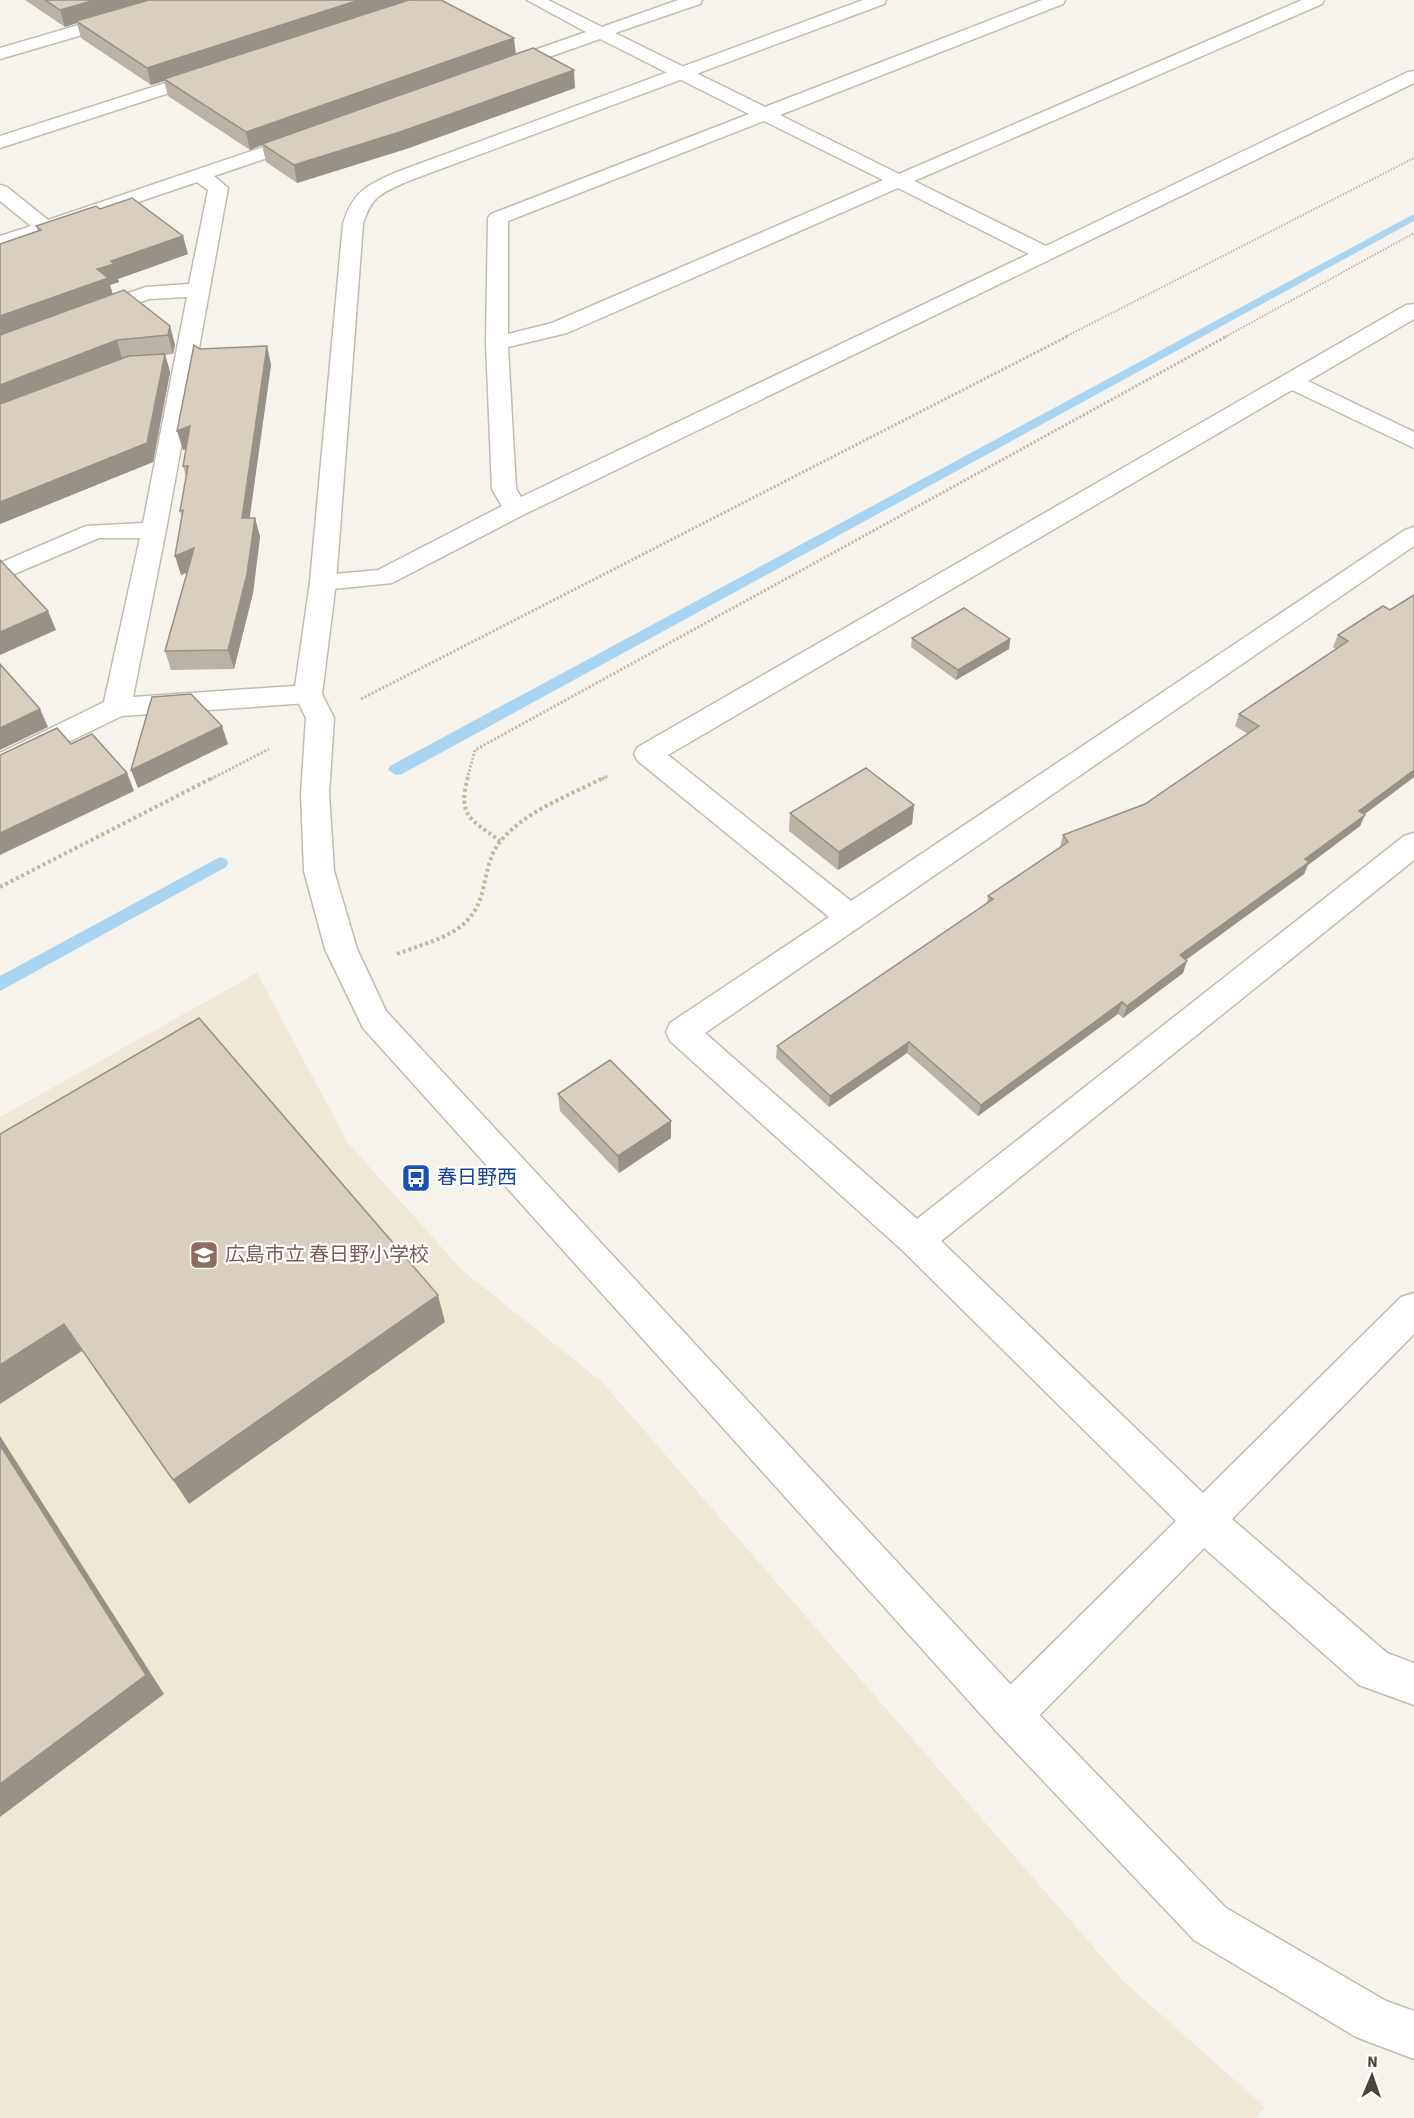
<svg xmlns="http://www.w3.org/2000/svg" width="1414" height="2118" viewBox="0 0 1414 2118" font-family="'Source Sans 3','Noto Sans JP',sans-serif">
	<style>
		.education { fill: #efe8d6 }
		.lines { fill: none; stroke-linecap: round; stroke-linejoin: round }
		.stream { fill: #a9d4f2; fill-rule: evenodd }
		.minor-casing { stroke: #c2bbae; stroke-width: 3 }
		.tertiary-casing { stroke: #c2bbae; stroke-width: 3 }
		.path-far2 { stroke: #c4b79f; stroke-width: 2; stroke-dasharray: 1.5 1.5; stroke-linecap: butt }
		.path-far1 { stroke: #c4b79f; stroke-width: 3; stroke-dasharray: 2 2; stroke-linecap: butt }
		.path { stroke: #c4b79f; stroke-width: 4; stroke-dasharray: 3 3; stroke-linecap: butt }
		.minor { fill: #fff; fill-rule: evenodd }
		.tertiary { fill: #fff; fill-rule: evenodd }
		.wall { fill: #bab2a6 }
		.shaded-wall { fill: #979187 }
		.building { fill: #d8cfc1; stroke: #979187; stroke-width: 1.5 }
		.labels { text-anchor: middle; dominant-baseline: central; stroke-width: 4.5; stroke-linejoin: round; paint-order: stroke }
		.transit-label { font-size: 20px; fill: #164399; stroke: #fff; text-anchor: start }
		.education-label { font-size: 20px; fill: #785e54; stroke: #fff; text-anchor: start }
	</style>
	<rect width="100%" height="100%" fill="#f6f3ec"/>
	<path class="education" d="M257,973L348,1143L462,1270L602,1382L1122,1980L1265,2107L1256,2118H0V1117Z"/>
	<g class="lines">
		<g class="stream">
			<path d="M1414,214V221L402,774L396,775L388,770L390,766Z"/>
			<path d="M220,857L226,859L228,863L226,867L0,991V976Z"/>
		</g>
		<g class="minor-casing">
			<g id="minor">
				<path d="M164,0H190L188,4L0,59V48Z"/>
				<path d="M527,0H548L602,27L678,0H702L700,4L615,33L765,107L1042,0H1065L1063,4L780,115L899,174L1302,0H1324L1322,4L914,181L1046,246L1408,72L1414,71V83L525,514L392,583L323,590L314,588L310,582L314,576L378,570L502,506L492,489L486,343L488,218L491,214L749,114L600,39L506,72H494L491,68L494,64L586,32ZM764,121L883,180L552,323L508,334V221ZM898,188L1029,254L521,497L516,489L508,347L567,333Z"/>
				<path d="M209,69L215,70L218,74L215,78L0,148V136Z"/>
				<path d="M305,133L314,139L312,143L214,176L228,188L166,530L133,697L308,685L318,688L322,694L318,700L308,703L122,716L0,775V753L104,702L140,538H99L0,580V563L86,526L143,523L187,297L149,299L92,319L84,318L81,313L84,308L146,287L189,284L208,190L197,182L0,249V236L31,226L0,201V185L7,187L48,220Z"/>
				<path d="M1414,304V319L1308,381L1414,432V448L1292,390L668,755L851,901L1405,530L1414,527V546L705,1033L917,1219L1404,836L1414,833V860L941,1241L1203,1493L1401,1297L1414,1293V1334L1232,1519L1387,1653L1414,1663V1705L1359,1685L1204,1548L1025,1730L1010,1737L995,1730L988,1715L995,1700L1176,1521L903,1251L670,1041L666,1032L670,1023L829,917L638,761L634,754L638,747L1406,305Z"/>
			</g>
		</g>
		<g class="tertiary-casing">
			<path id="tertiary" d="M863,0H886L884,4L411,180C384,192 372,194 363,224L336,582L322,694L334,718L329,794L334,871L357,949L386,1011L1025,1700L1226,1908L1386,2001L1414,2011V2059L1356,2037L1194,1940L995,1730L363,1028L325,949L304,871L301,794L306,718L294,694L310,582L343,224C353,191 367,185 397,172Z"/>
		</g>
		<g class="path-far2">
			<path d="M1065,337L1414,158"/>
			<path d="M1225,337L1414,233"/>
		</g>
		<g class="path-far1">
			<path d="M361,699L1068,336"/>
			<path d="M211,779L269,749"/>
			<path d="M467,779L475,750L1227,336"/>
			<path d="M602,779L608,776"/>
		</g>
		<g class="path">
			<path d="M468,777C457,817 471,819 500,841"/>
			<path d="M0,887L214,777"/>
			<path d="M397,954C435,939 473,935 483,889C487,873 489,855 500,842C524,811 571,795 605,777"/>
		</g>
		<use href="#minor" class="minor"/>
		<use href="#tertiary" class="tertiary"/>
	</g>
	<g class="wall">
		<path d="M25,0H441L516,54L575,88L406,149L297,183L266,162L262,145L250,150L168,96L164,81L151,85L81,38L77,23L65,27Z"/>
		<path d="M100,209L188,254L118,279L119,282L110,285L113,294L170,326L175,345L173,354L165,355L170,372L153,462L0,524V244L38,231L36,226Z"/>
		<path d="M267,346L271,365L249,518H255L260,537L253,593L234,669L171,670L165,651L187,572L181,575L182,518L180,511L186,477L183,466L186,449L183,450L200,349Z"/>
		<path d="M1383,606L1414,777L1365,814L1360,826L1308,865L1304,874L1186,960L1183,973L1123,1018L1118,1014L978,1116L907,1053L829,1107L776,1058L777,1046L987,904L988,896L1060,847L1063,835L1145,804L1248,734L1235,726L1239,714L1336,649L1333,647L1338,635Z"/>
		<path d="M912,638L1010,639L1009,649L956,680L911,647Z"/>
		<path d="M914,805L912,824L838,870L789,831L790,813Z"/>
		<path d="M558,1094L671,1121V1138L619,1173L560,1111Z"/>
	</g>
	<g class="shaded-wall">
		<path d="M95,0H156L76,21L77,23L65,27L60,10Z"/>
		<path d="M359,0H413L164,79V81L151,85L147,68Z"/>
		<path d="M514,38L516,55L262,144V145L250,150L246,132Z"/>
		<path d="M574,70L575,88L406,149L297,183L294,165Z"/>
		<path d="M183,236L188,254L118,279L119,282L110,285L113,296L0,337V316L97,269L111,261Z"/>
		<path d="M170,326L175,345L173,354L168,335Z"/>
		<path d="M117,340L122,359L0,406V385Z"/>
		<path d="M267,346L271,365L247,537L242,518Z"/>
		<path d="M165,354L170,372L153,462L0,524V502Z"/>
		<path d="M190,426L196,445L183,450L177,431Z"/>
		<path d="M255,518L260,537L253,593L234,669L228,650Z"/>
		<path d="M194,548L200,567L181,575L175,556Z"/>
		<path d="M48,611L56,630L0,655V632Z"/>
		<path d="M1010,639L1009,649L956,680L958,670Z"/>
		<path d="M40,709L48,727L0,750V728Z"/>
		<path d="M222,726L228,744L138,788L131,770Z"/>
		<path d="M1414,770V777L1354,822L1359,811Z"/>
		<path d="M127,773L134,791L0,855V833Z"/>
		<path d="M914,805L912,824L838,870L839,852Z"/>
		<path d="M1365,815L1360,826L1308,865L1304,874L1176,967L1180,955L1305,859Z"/>
		<path d="M1187,961L1183,973L1123,1018L1127,1006Z"/>
		<path d="M1122,1002L1118,1014L978,1116L981,1105Z"/>
		<path d="M909,1042L907,1053L829,1107L830,1096Z"/>
		<path d="M671,1121V1138L619,1173L618,1156Z"/>
		<path d="M438,1295L445,1322L189,1504L173,1480Z"/>
		<path d="M64,1324L82,1351L0,1404V1365Z"/>
		<path d="M0,1436L164,1694L0,1817Z"/>
	</g>
	<g class="building">
		<path d="M45,0H95L60,10Z"/>
		<path d="M149,0H359L147,68L76,21Z"/>
		<path d="M409,0H441L514,38L246,132L164,79Z"/>
		<path d="M533,48L574,70L403,131L294,165L262,144Z"/>
		<path d="M132,198L183,236L111,261L114,264L97,269L108,278L0,316V244L41,230L36,226L96,206L100,209Z"/>
		<path d="M124,290L170,326L168,335L117,340L0,385V335Z"/>
		<path d="M194,345L200,349L267,346L242,518H255L247,574L228,650L165,651L194,548L175,556L183,510L180,511L188,466H183L190,426L177,431Z"/>
		<path d="M165,354L147,443L0,502V404L129,356Z"/>
		<path d="M0,560L48,611L0,632Z"/>
		<path d="M1414,595V770L1359,811L1365,815L1305,859L1309,862L1180,955L1187,961L1127,1006L1122,1002L981,1105L909,1042L830,1096L777,1046L993,899L988,896L1068,842L1063,835L1145,804L1259,726L1239,714L1348,641L1338,635L1383,606L1390,610Z"/>
		<path d="M964,608L1010,639L958,670L912,638Z"/>
		<path d="M0,664L40,709L0,728Z"/>
		<path d="M191,694L222,726L131,770L152,697Z"/>
		<path d="M57,728L71,744L92,734L127,773L0,833V755Z"/>
		<path d="M866,768L914,805L839,852L790,813Z"/>
		<path d="M199,1018L438,1295L173,1480L64,1324L0,1365V1134Z"/>
		<path d="M610,1060L671,1121L618,1156L558,1094Z"/>
		<path d="M0,1445L146,1675L0,1784Z"/>
	</g>
	<defs>
		<g id="bus-square" transform="scale(1.5)"><rect x="-9" y="-9" width="18" height="18" rx="4" fill="#1a4fb4" stroke="#fff"/><path d="M-5-6H5V4H4V6H2V4H-2V6H-4V4H-5ZM-3.5-4V0h7V-4ZM-3.5 1.2v1.5H-2V1.2ZM2 1.2v1.5H3.5V1.2Z" fill="#fff"/></g>
		<g id="school-square" transform="scale(1.5)"><rect x="-9" y="-9" width="18" height="18" rx="4" fill="#8d6e63" stroke="#fff"/><path d="M0-5L7-2L0 1L-7-2ZM-4 1L0 2.5L4 1V4Q0 6-4 4Z" fill="#fff"/></g>
	</defs>
	<g fill-rule="evenodd">
		<use href="#bus-square" x="416" y="1178"/>
		<use href="#school-square" x="204" y="1255"/>
	</g>
	<g class="labels">
		<g class="transit-label">
			<text x="437" y="1178">春日野西</text>
		</g>
		<g class="education-label">
			<text x="225" y="1255">広島市立 春日野小学校</text>
		</g>
	</g>
	<g transform="translate(1372 2076) rotate(2)" stroke="#ffffff" stroke-width="4.5" paint-order="stroke">
	<path d="M0-4.5L10 22L0 15L-10 22Z" fill="#4b4439"/>
	<text y="-9" font-size="16" font-weight="bold" text-anchor="middle" fill="#4b4439">N</text>
	</g>
</svg>
